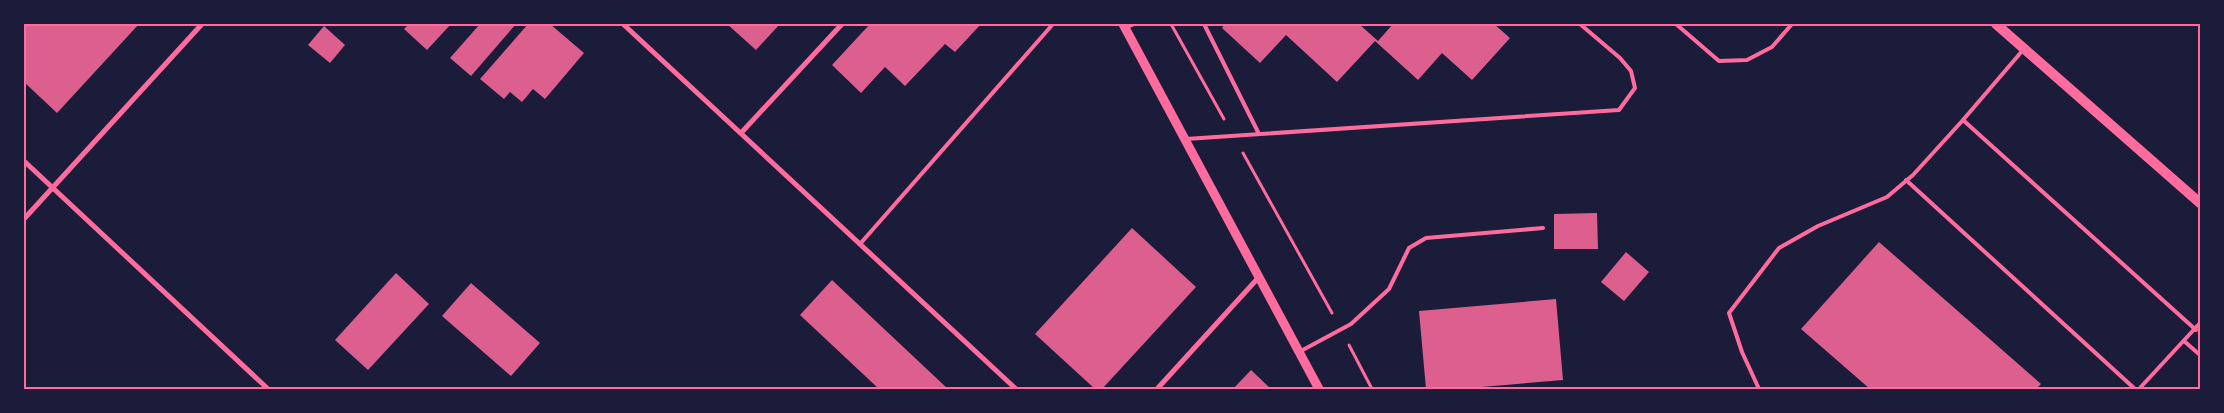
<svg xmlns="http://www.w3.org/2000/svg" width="2224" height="413" viewBox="0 0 2224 413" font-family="Karla,sans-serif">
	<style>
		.building { fill: #dd5f8e }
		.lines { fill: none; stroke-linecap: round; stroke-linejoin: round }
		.path { stroke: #ff6b9d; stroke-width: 3 }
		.service { stroke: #ff6b9d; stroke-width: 4 }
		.minor { stroke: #ff6b9d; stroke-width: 5 }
		.tertiary { stroke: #ff6b9d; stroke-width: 9 }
		.secondary { stroke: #ff6b9d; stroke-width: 10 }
		.neatline { fill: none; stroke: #ff6b9d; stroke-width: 2 }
	</style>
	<rect width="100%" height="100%" fill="#1b1b3a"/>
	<g class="building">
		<path d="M24,24H139L57,113L24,82Z"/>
		<path d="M409,24H451L427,50L404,29Z"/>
		<path d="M480,24H516L471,76L450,58Z"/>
		<path d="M528,24H550L584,53L545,99L533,89L522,102L510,92L504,99L480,79Z"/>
		<path d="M727,24H780L756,50Z"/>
		<path d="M870,24H981L955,52L945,44L905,86L885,67L861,93L832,65Z"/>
		<path d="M1225,24H1359L1378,41L1393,24H1494L1510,38L1472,80L1442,53L1418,80L1375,41L1337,82L1286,35L1260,63L1222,28Z"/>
		<path d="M324,26L345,45L330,63L308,45Z"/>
		<path d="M1597,213L1598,249H1554V214Z"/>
		<path d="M1132,228L1196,287L1102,389H1095L1035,334Z"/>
		<path d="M1879,242L2041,384L2036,389H1870L1801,329Z"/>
		<path d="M1626,252L1649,272L1624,301L1601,282Z"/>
		<path d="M396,273L429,304L368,370L335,340Z"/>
		<path d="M832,280L948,389H879L800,315Z"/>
		<path d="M471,283L540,343L511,376L442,316Z"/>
		<path d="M1556,299L1563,380L1458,389H1426L1419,311Z"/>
		<path d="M1251,370L1271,389H1233Z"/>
	</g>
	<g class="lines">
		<g class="path">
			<path d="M1171,24L1224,119"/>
			<path d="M1243,153L1332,313"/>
			<path d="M1349,345L1372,389"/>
		</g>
		<g class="service">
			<path d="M1204,24L1259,134"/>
			<path d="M1676,24L1719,61L1747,60L1772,47L1792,24"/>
			<path d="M1125,28L1134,24"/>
			<path d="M1963,120L2196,330"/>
			<path d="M1186,139L1619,110L1635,88L1631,71L1620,58L1580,24"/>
			<path d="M1906,180L2135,389"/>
			<path d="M860,244L1053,24"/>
			<path d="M2184,341L2200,355"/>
			<path d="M1299,352L1351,324L1389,289L1409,248L1426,238L1543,228"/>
			<path d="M1759,389L1742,352L1729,313L1779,248L1818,226L1887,197L1913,175L1963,120L2023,50"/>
			<path d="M2139,389L2200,323"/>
		</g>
		<g class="minor">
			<path d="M623,24L1016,389"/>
			<path d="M741,133L842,24"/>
			<path d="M24,161L268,389"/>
			<path d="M24,219L202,24"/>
			<path d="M1157,389L1259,277"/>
		</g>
		<path class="tertiary" d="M1123,24L1319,389"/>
		<path class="secondary" d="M1996,24L2200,203"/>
	</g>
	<rect width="2224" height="413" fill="none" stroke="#1b1b3a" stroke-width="50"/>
	<rect x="25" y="25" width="2174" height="363" class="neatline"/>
</svg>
